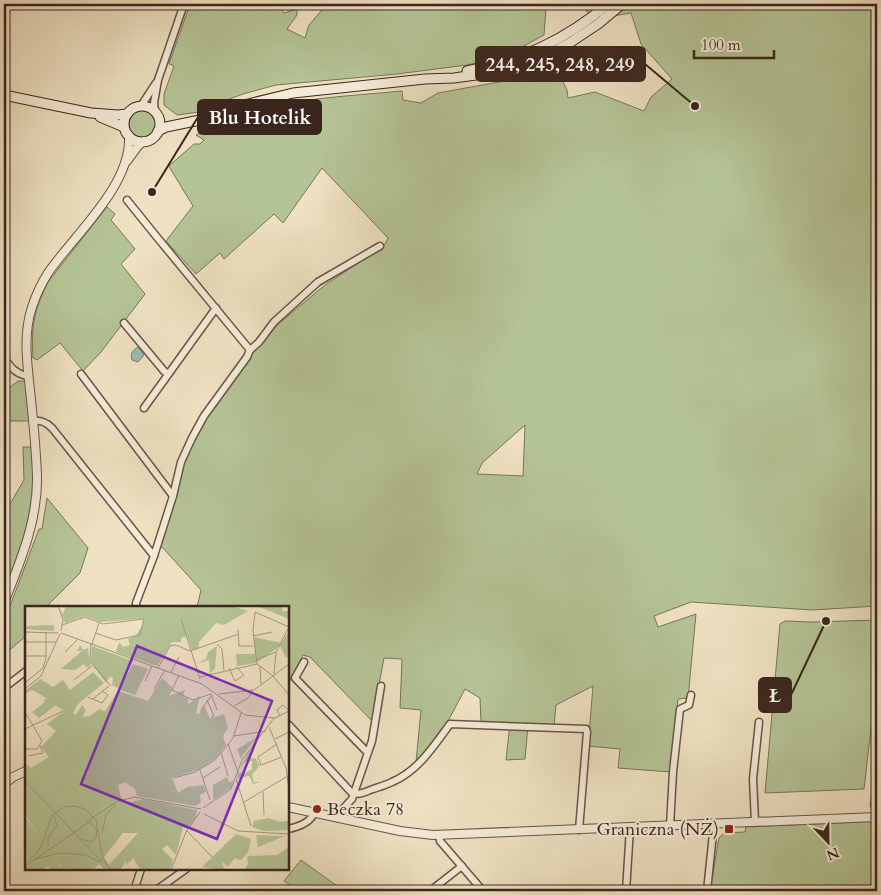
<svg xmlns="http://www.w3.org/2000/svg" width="881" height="895" viewBox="0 0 881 895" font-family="Cardo,serif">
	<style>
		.green { fill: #b5c496; stroke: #78755a; fill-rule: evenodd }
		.water { fill: #9abeb3; stroke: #748177 }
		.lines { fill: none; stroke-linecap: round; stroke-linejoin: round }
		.minor-casing { stroke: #685546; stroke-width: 9 }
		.tertiary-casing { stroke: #685546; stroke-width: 10 }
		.secondary-casing { stroke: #3b261d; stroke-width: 11 }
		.minor { stroke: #f5ecd8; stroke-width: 6 }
		.tertiary { stroke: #f5ecd8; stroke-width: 8 }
		.secondary { stroke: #f5ecd8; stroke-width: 9 }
		.poi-dot { fill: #8f2418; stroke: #f5ecd8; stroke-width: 2 }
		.labels { text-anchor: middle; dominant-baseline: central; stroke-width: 4; stroke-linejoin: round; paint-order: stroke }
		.poi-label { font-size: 18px; fill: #3b261d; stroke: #f5ecd8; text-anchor: start }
		.inset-road { fill: none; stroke: #a79781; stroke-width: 1 }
		.view { fill: #7b2cbf; fill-opacity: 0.15; stroke: #7b2cbf; stroke-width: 2.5 }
		.inset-edge { fill: none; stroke: #3b261d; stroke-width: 2.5 }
		.leader { fill: none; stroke: #3b261d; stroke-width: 2 }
		.callout-dot { fill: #3b261d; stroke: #f5ecd8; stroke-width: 2 }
		.callout { fill: #3b261d; stroke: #3b261d; stroke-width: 2 }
		.callout-label { font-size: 19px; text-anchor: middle; font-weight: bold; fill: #fff }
	</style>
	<rect width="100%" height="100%" fill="#efe2c3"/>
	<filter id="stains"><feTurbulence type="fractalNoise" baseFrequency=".004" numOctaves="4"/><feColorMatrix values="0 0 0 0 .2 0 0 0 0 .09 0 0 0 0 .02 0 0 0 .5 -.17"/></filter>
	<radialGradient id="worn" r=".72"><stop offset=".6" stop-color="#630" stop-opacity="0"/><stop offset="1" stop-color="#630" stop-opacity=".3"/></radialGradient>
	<g class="green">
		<path d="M190,4H235L243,8V4H286L282,10L284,13L297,9V15L287,29L305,38L309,25L327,4H563L546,9L544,35L504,57L467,65L397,74L276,85L243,94L210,106L199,112L177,115L164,105V94L174,66L169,64Z"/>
		<path d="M580,4H877V606L812,610L691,602L654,616L658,627L696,614L688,698L678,699L671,772L618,768L620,749L588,746L593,686L556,705L554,726H528L525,759L506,760L510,724L481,723L480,698L465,689L447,723L431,745L416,762L421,710L400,708L402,659L384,658L372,721L310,657L303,655L288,685V608L197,607L201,590L163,548L157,545L188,442L251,351L276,326L325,285L384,246L388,238L322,168L283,223L274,214L224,259L220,253L196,274L166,241L193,206L168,165H170L194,144H200L204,140L196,135C212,126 229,118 246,113C296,98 350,96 402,91L403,100L421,103L438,93L532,76L529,69L542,64L541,74L562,80L567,90L568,98L595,92L644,111L651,97L672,79L641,44L631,13L594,19ZM525,425L523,476L477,474L482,463Z"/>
		<circle cx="143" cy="124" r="14"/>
		<path d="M107,207L115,214L111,220L135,249L121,264L145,294L101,352L83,371L60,343L37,360L33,358C31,326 34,311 48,282Z"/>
		<path d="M18,381H26L29,421H4V392Z"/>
		<path d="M23,447H32C32,465 34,484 31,502C28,526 20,548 12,571L4,564V556L10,526L4,521V503L10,504L24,480Z"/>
		<path d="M47,498L88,548L80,573L46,607L26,608V636L6,653L4,652V622L39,529H42Z"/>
		<path d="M877,620V677L864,789L765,793L780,624L785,621L812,622Z"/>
		<path d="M877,748V806L870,807Z"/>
		<path d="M877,821V891H710L719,838L724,833L745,832L746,827Z"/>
		<path d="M301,860L344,891H300L284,881Z"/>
	</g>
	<path class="water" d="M138,347L144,355L138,362L132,360C130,353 133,350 138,347Z"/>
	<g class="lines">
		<g class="minor-casing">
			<g id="minor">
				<path d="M141,106L156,83"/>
				<path d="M155,112L154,103L158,80L184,4"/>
				<path d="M127,200L156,236L250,350"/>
				<path d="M124,323L164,371L168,374"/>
				<path d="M4,358C11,368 16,374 28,376"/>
				<path d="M81,374L173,496"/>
				<path d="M144,408L216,308"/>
				<path d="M33,421C41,420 46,422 52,428L154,556"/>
				<path d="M136,608V603L154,556L173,496L181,462L192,438L204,416L247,357L250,350L259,342L274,322L318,282L380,246"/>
				<path d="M304,662L295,678L365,750L368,752"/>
				<path d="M4,688L26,671"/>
				<path d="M288,724L351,792C360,796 364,792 373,789C379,787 386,785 392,782C418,771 434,746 450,724L586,729L587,732L579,830"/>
				<path d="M337,818L340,812L352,799L372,741L381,686"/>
				<path d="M755,822L753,779L759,722"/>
				<path d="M670,826L673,772L680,709L689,705L691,695"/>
				<path d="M288,829C298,827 310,823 314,813"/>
				<path d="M439,835L440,841L483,891"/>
				<path d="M874,886L877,891"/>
				<path d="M134,891L141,869"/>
				<path d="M155,891L186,869"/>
				<path d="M430,891L462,866"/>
				<path d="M626,891L630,828"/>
				<path d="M707,891L714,824"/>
			</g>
		</g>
		<g class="tertiary-casing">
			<g id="tertiary">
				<path d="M127,161L138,146L144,141"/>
				<path d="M4,603C20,562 38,521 37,476C36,447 33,418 30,390C27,362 23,334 32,307C36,295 41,284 48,273C74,235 132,185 129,136"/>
				<path d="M4,784L13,777L26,771"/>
				<path d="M288,807L400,831L433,835L877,817"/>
			</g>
		</g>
		<g class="secondary-casing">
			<g id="secondary">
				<path d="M467,71C521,60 566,40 608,4"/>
				<path d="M4,95L91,113L118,115L127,114"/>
				<circle cx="142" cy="124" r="18"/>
				<path d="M100,117L124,127"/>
				<path d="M158,131L166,127L200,120L248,104L293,93L425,79L454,78L483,74L519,66L551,53L571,42L598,24L622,4"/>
			</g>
		</g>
		<use href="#minor" class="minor"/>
		<use href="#tertiary" class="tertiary"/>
		<use href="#secondary" class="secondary"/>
	</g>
	<g class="poi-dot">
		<circle cx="317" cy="809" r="5"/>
		<rect x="724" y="824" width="10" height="10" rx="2.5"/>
	</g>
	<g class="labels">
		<g class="poi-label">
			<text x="327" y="809">Beczka 78</text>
			<text x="719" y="829" text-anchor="end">Graniczna (NŻ)</text>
		</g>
	</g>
	<g transform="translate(25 606)">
		<rect width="264" height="264" fill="#efe2c3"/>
		<path d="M34,0L38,8L41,0H208L223,5L199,19L191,17L174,36L173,43L167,44L162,30L156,32V36H147L132,60L91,46L94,36L98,41L105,39L103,33L111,29L117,20L118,13L75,16L60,10L40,17ZM232,0H258L257,5H264V13ZM29,19V25L0,23L3,20ZM264,26V50L261,52L255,40L231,57L212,60L211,48H230L229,31L256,37ZM55,39L58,44L63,42L65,60L62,62L59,58L50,64L36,63L57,45H52ZM67,40L108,55L93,82L87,79L88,72L85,70L81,77L66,56ZM192,40L190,62L185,68L184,54L171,58L181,53L183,46ZM108,58L123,63L110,89L94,83ZM68,66L79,77L53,98L48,107L51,109L57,99L61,104L57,111L65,110L74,103L80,105L93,85L129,97L123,95L137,72L148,82L144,90L160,84L158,90L163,92V98L175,90L171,107L174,108L179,99L185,113L199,108L203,122L198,130L201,139L190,153L175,163L147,172L153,187L162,181L179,179L181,186L175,189L176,197L170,200L112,190L110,183L100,176L93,179L96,192L103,197L118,193L172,204L170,213L161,223L158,221L151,249L142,239L137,243L148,254L145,264H116L108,252L101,259V255L95,264H80L74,258L68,264H38L28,249L37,264H26L23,260L16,264H0V211L14,229L0,209V157L6,162L24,151L16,141L31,125L22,118L39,105L31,99L14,112L7,106L20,96L19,93H23L7,84L0,88V85L15,73L28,81L38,74L45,84ZM98,227H113L84,259L79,251ZM231,132L218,149L216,153L212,143ZM225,144L224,153L230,152L235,159L227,169L229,176H235L228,178L224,170L212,173L213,166L218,168L227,163V155H221L215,162ZM202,171L204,176L208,175L207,181L188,194V179ZM243,212L255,216L263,215L264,224L239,225L227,221L229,215ZM211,228L226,233L223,246L216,254L210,252L203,261L196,255L200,264L177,261ZM231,229L254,230H260L233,241ZM264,241V264H219L223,258L222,250L252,249Z" fill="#b5c496" fill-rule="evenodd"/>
		<path class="inset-road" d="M33,0L38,14L36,25M230,6L228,25L232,58M230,6L264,21M156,13L175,73M37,19L60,11L78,18L119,13L115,29L91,34L70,27M213,24L214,40H228M0,26L33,27M36,27L177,78L220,109L250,112L264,105M228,30L247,26M0,36H31M66,38L65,56L86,80M67,38L74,17M192,38L197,43L199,64M165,45L214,28M40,46L53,33M0,50H21M231,54L251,46M235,60L236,78M133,62L145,40L151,39L165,45M204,62L210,75L219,69L211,61M146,66L154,51M249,68L251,46L264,21M154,69L147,84L168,94L186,88L192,104M175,71L232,58L248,70L264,89M49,74L67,60M120,75L127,60M0,77L18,62L21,52V26M0,83L16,70L35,28M129,83L140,64M194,88L229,84L264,58M63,91L77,97L83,89L77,85M68,93L84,80M182,94L189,110L186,112M209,100L223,92L228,85M176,104L187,89M0,106L17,135L12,143H0M255,110L252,104L258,99L264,105M244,121L261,162L264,184M0,123L38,105M209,130L241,125M250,133L264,126M203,138L213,166M252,138L233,151L236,159L257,151M196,146L203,170M3,150L18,147L15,140M175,164L185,194M149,172L170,166L190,154L208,132L216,107M178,172L195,161M211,173L226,220M0,175L77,256M238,186L239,209M219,196L263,170M178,202L206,183L217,154L249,112M179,208L213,225L264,228M67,214L65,217L62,215L93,195L110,191L176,203M161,224L187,251M77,227L81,209L91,198M57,233L65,236L71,232L72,225L66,217M23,240V232L32,219L29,209M10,253L36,247L61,249L74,256M4,255L16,241L27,209L39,201L51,200L61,204L71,214L77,250L85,264M0,260L63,217M146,264L161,226L175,206"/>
		<path class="view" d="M112,40L247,95L192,233L56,178Z"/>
		<rect width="264" height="264" class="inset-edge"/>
	</g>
	<path class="leader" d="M695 106L645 64M152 192L198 117M826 621L791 695"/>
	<g class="callout-dot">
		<circle cx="695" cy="106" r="5"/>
		<circle cx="152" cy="192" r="5"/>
		<circle cx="826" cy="621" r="5"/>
	</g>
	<g class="callout">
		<rect x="476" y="47" width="169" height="34" rx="5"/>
		<rect x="198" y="100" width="123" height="34" rx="5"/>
		<rect x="759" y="678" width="32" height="34" rx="5"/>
	</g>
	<g class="callout-label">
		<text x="560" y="71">244, 245, 248, 249</text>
		<text x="260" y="124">Blu Hotelik</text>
		<text x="775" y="702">Ł</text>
	</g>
	<rect width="881" height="895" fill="none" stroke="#efe2c3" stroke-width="20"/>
	<rect x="5" y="5" width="871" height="885" fill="none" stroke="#3b261d" stroke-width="2.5"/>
	<rect x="10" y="10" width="861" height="875" fill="none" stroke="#3b261d"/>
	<g transform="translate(828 842) rotate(158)" stroke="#f5ecd8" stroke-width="4" paint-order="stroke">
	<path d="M0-4L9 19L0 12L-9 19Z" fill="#3b261d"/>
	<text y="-8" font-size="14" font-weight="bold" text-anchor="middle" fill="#3b261d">N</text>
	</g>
	<path d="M694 50v8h80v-8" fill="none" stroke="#3b261d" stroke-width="2.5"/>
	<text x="701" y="50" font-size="15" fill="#3b261d" stroke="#f5ecd8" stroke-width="4" paint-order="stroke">100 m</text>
	<rect width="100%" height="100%" filter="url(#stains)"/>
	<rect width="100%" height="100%" fill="url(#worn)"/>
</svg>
